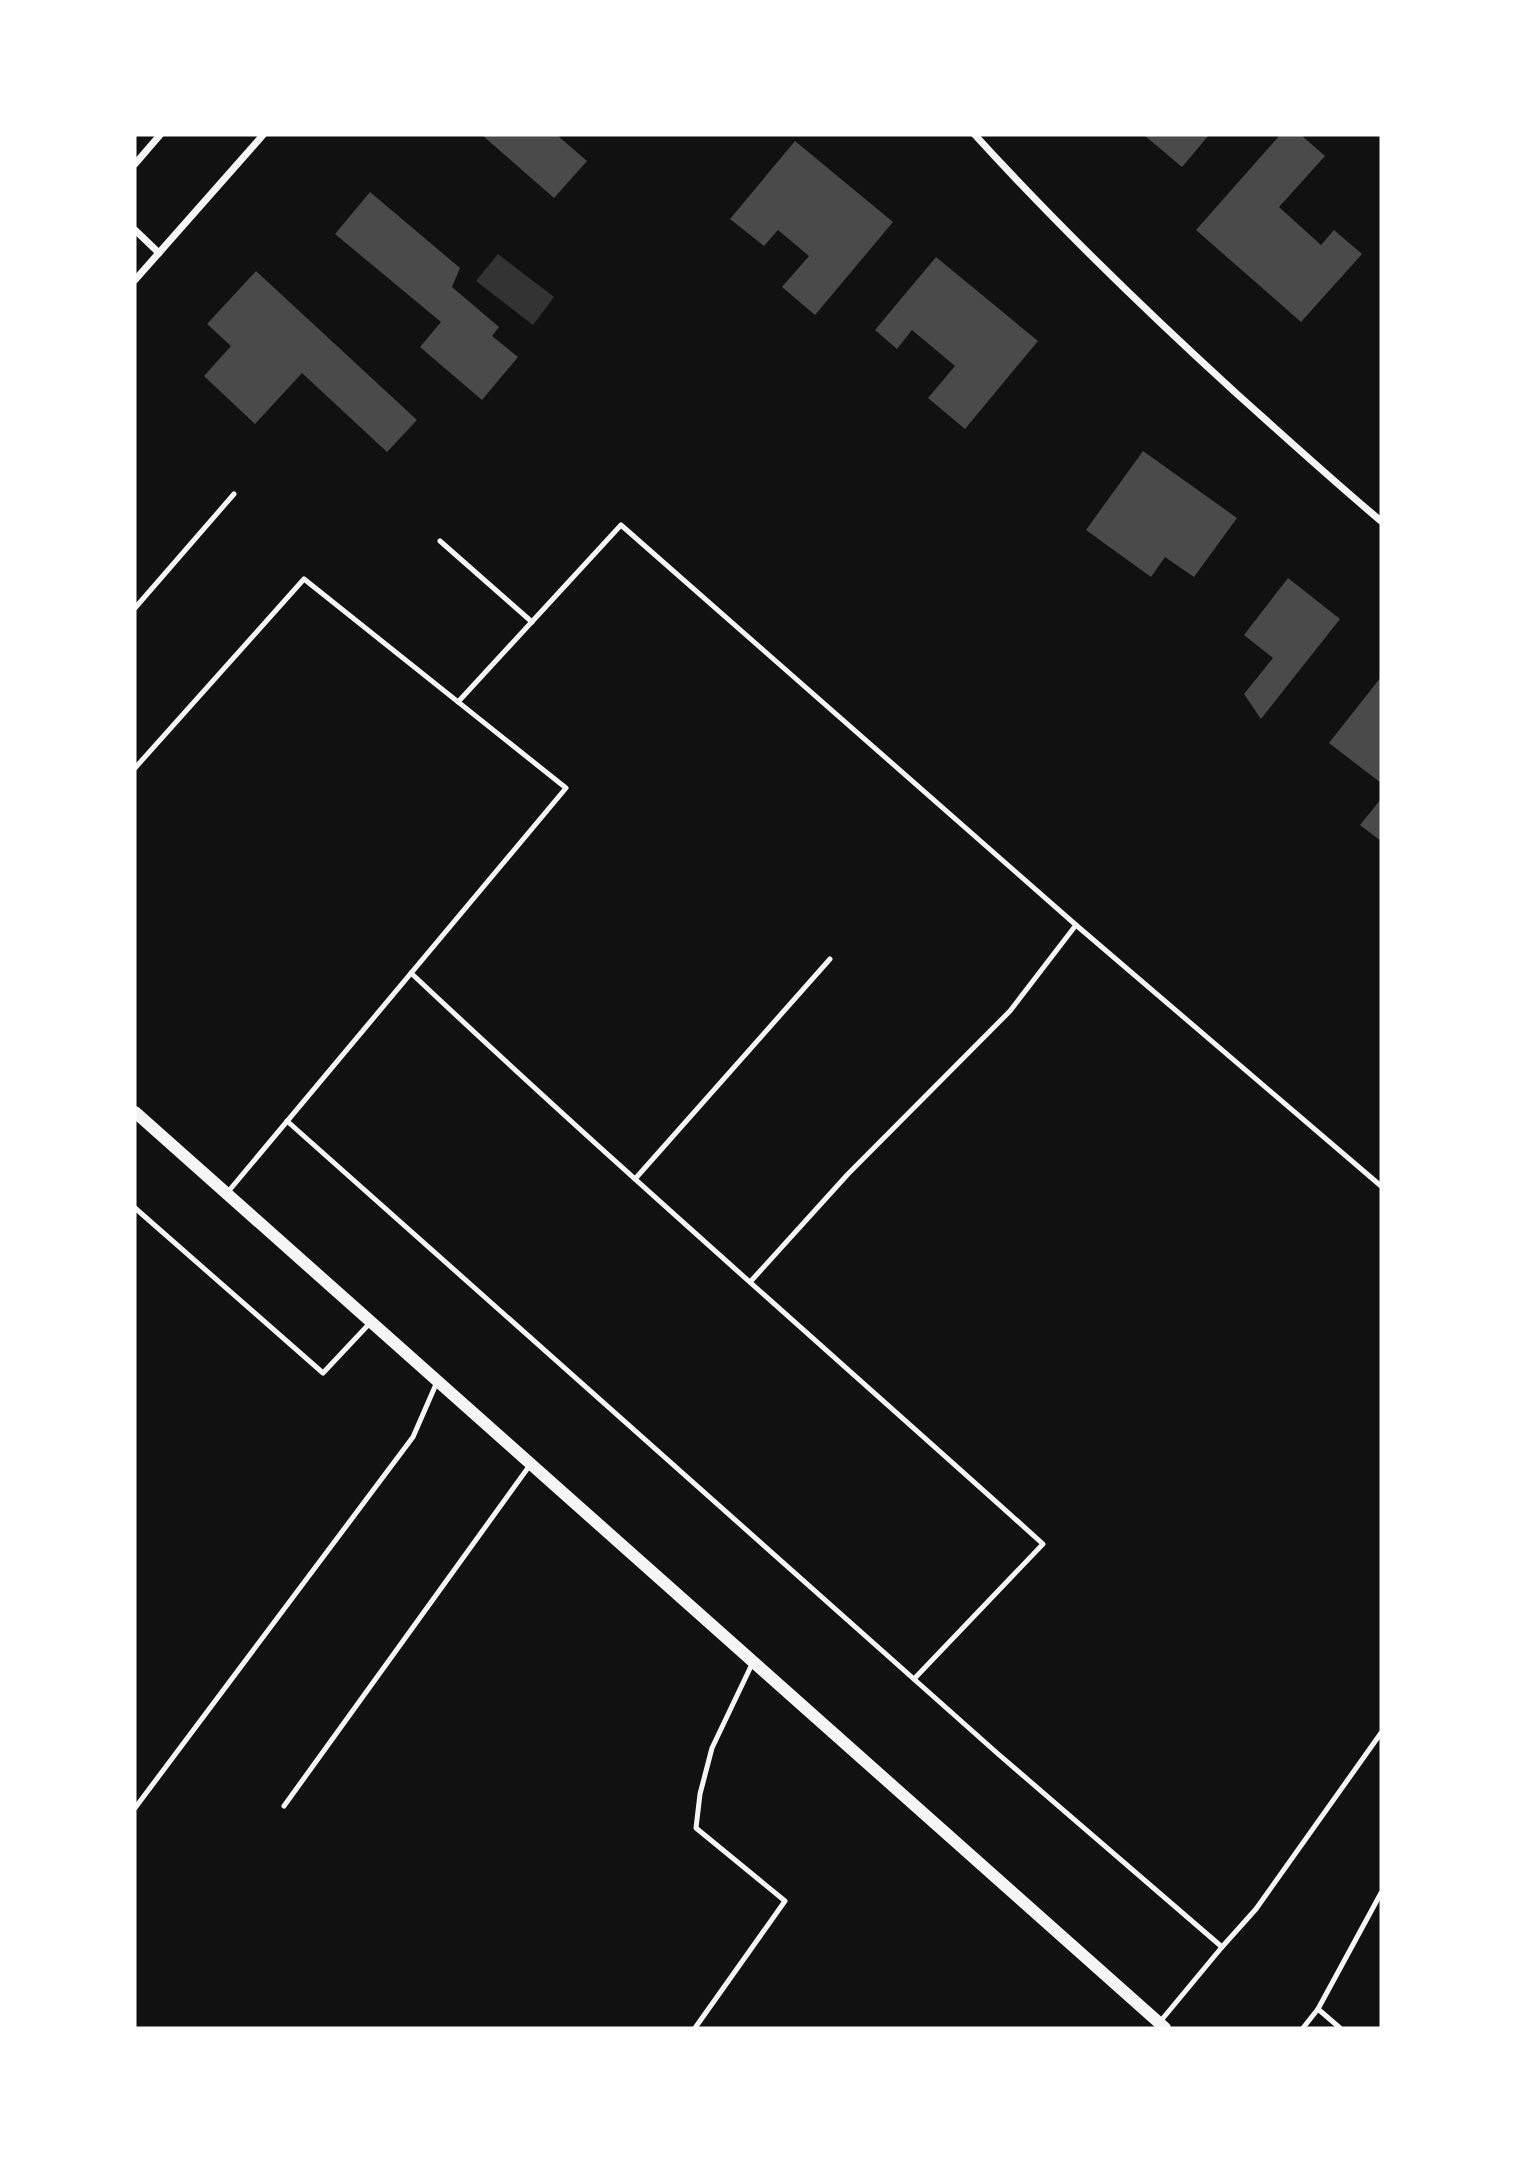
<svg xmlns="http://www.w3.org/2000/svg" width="1516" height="2163" viewBox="0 0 1516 2163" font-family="Manrope,sans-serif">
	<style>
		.water { fill: #333 }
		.building { fill: #4a4a4a }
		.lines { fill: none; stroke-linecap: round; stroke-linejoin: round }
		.service { stroke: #f5f5f5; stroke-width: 5 }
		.minor { stroke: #f5f5f5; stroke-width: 7 }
		.tertiary { stroke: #f5f5f5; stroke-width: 12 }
	</style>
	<rect width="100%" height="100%" fill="#111"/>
	<path class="water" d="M498,254L554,297L533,325L476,281Z"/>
	<g class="building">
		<path d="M482,135H557L587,161L554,198Z"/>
		<path d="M1144,135H1209L1182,167Z"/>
		<path d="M1280,135H1301L1325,156L1279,207L1321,245L1334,230L1362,254L1301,322L1196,230Z"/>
		<path d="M795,141L893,222L815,315L782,287L809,256L778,230L764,246L730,219Z"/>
		<path d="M370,192L460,268L452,287L499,327L492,336L518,357L482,400L420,347L441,322L335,234Z"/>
		<path d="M936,257L1038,341L965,429L928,398L955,366L912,330L897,349L875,330Z"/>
		<path d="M256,271L417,420L387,452L302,373L255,424L204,376L231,346L207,324Z"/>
		<path d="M1143,451L1237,518L1194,577L1165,557L1151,577L1086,530Z"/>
		<path d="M1288,578L1340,619L1261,719L1244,694L1273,658L1244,635Z"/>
		<path d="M1381,677V783L1329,743Z"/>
		<path d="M1381,799V841L1360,825Z"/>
	</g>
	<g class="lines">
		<g class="service">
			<path d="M440,541L532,622"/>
			<path d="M135,608L234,494"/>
			<path d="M458,702L621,525L1076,925L1381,1186"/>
			<path d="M135,768L304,579L566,788L227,1193"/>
			<path d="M411,973C618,1168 832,1354 1043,1544L914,1679"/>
			<path d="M287,1121L997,1753L1222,1947L1256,1909L1381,1733"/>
			<path d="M635,1179L830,959"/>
			<path d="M135,1208L323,1373L370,1323"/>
			<path d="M751,1281L848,1174L1010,1011L1076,925"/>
			<path d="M284,1806L530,1465"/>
			<path d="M135,1808L413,1437L437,1382"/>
			<path d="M1159,2023L1222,1947"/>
			<path d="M695,2028L785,1901L696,1828L700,1794L712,1748L753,1662"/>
			<path d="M1303,2028L1318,2009"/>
			<path d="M1340,2028L1318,2009L1381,1893"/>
		</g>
		<g class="minor">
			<path d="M975,135C1058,226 1146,311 1237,394C1285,437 1332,480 1381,521"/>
			<path d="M135,164L160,135"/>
			<path d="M135,230L159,253"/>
			<path d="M135,280L263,135"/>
		</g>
		<path class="tertiary" d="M135,1112L1165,2028"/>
	</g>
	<rect width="1516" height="2163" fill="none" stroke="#ffffff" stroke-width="273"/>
</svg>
